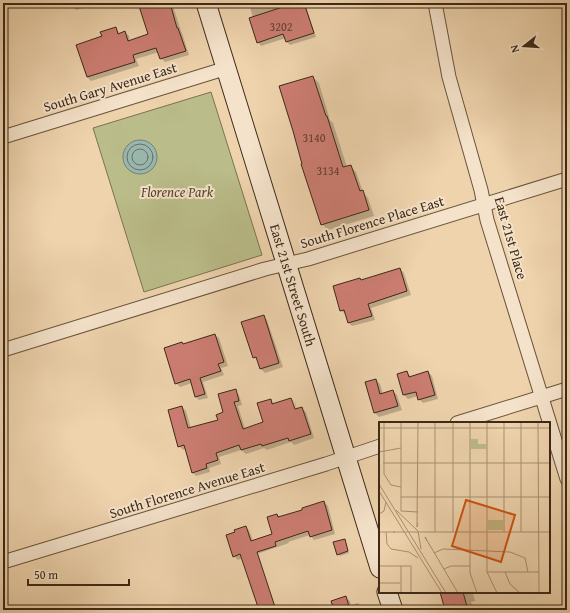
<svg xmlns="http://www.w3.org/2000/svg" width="570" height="613" viewBox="0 0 570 613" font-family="'Gentium Book Plus',serif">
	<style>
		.green { fill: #babc89; stroke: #7c7250 }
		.water { fill: #99b7ae; stroke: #747e72 }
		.shadow { fill: #0003; fill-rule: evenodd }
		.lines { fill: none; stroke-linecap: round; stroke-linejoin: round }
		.shore { stroke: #6b7062; stroke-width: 1 }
		.building { fill: #cc7d72; stroke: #3d2917 }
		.street-casing { stroke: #69543c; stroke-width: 15 }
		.secondary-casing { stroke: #3d2917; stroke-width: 21 }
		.street { stroke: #f4e2ca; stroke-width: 13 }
		.secondary { stroke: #f4e2ca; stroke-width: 19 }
		.labels { text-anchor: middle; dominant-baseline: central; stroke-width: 4; stroke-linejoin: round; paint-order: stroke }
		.number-label { font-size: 12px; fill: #613e2e }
		.street-label { font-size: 14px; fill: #3d2917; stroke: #f4e2ca }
		.park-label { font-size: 14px; font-style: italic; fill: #56462e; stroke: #f4e2ca }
		.inset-road { fill: none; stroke: #a78f71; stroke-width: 1 }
		.view { fill: #ce520e; fill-opacity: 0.15; stroke: #ce520e; stroke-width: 2 }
		.inset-edge { fill: none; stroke: #3d2917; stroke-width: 2 }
	</style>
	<rect width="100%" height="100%" fill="#eed3ad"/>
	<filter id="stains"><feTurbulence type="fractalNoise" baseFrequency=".005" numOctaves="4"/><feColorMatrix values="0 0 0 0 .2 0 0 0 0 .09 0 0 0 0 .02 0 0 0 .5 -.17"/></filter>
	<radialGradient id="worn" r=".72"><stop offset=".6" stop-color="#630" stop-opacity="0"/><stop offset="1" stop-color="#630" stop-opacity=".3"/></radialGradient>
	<path class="green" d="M211,92L262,255L144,292L93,128Z"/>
	<circle class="water" cx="140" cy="157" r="17"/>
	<g class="shadow">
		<path d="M71,3H89L90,6L76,10L72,6Z"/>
		<path d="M147,3H172L181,31L182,33L189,55L165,62L161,58L159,52L136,59L139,66L91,81L87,77L103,37L116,28L120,34L125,32L129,36L130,41L149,35Z"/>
		<path d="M249,3H305L316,37L290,45L287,42L286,38L261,46L258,42L253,18Z"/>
		<path d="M313,77L319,83L330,120L333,123L347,167L350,166L356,172L363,192L368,198L374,216L328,230L322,224Z"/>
		<path d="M400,269L404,273L411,295L371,308L375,320L352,326L349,323L346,314H345L341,310L360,279L362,281Z"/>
		<path d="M263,316L267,320L283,367L265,373L261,369L258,361L254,357Z"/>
		<path d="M215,335L219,338L228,366L221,368L224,375L203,382L208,398L199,400L196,397L192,383L180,387L176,383L184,345Z"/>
		<path d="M407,372L411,377L428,372L432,376L438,399L423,403L419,399L418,396L408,399L404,395L398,375Z"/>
		<path d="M376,380L380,384L383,394L393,391L397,395L402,410L379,417L375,413Z"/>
		<path d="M235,391L239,395L242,405L238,406L245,429L265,423L270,400L275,404L291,399L295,403L297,410L302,408L306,412L314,438L294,445L291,442L267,450L264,448L246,454L241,450L219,457L221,464L209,468L210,472L196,476L192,472L186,449L183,450L179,446L182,407L186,411L191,428L219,421L225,413ZM292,402H294L298,414H296Z"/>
		<path d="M324,502L328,506L335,534L314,540L310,535L288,542L289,543L254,555L272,610H260L243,558L238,560L234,556L245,527L249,530L253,541L273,534L277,515L280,517L303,510Z"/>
		<path d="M344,540L346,542L349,553L340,556L338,554Z"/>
		<path d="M441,592H480L473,594L475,601L471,602L474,610H447Z"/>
		<path d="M346,598L350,601L351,605L358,603L362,607V610H324L334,607Z"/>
	</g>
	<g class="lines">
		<g class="shore">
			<circle cx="140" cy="157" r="13"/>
			<circle cx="140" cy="157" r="8"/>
		</g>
	</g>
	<g class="building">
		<path d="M138,3H170L177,28H178L186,51L160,59L156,48L133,55L135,62L87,77L76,45L102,36L100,32L116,27L118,34L125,31L128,41L148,34Z"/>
		<path d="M295,3H304L314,33L286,42L283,34L257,43L249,18Z"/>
		<path d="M313,76L326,116H327L343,167L351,165L360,191L363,190L369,210L321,225L301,164H302L293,131L279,86Z"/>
		<path d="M400,268L407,291L368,304L372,316L348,323L344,310L340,311L333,286L360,278L361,280Z"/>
		<path d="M264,315L279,363L260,369L256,357L253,358L241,322Z"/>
		<path d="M215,334L224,362L218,364L221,371L200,378L205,394L195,397L190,379L175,384L164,348L182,342L183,344Z"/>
		<path d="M407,371L409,377L428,371L435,395L418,400L416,392L403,395L397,374Z"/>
		<path d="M376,379L380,394L393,390L398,406L374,413L365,382Z"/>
		<path d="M236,389L239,401L234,402L243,429L263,422L257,403L271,399L272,404L291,398L295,409L302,407L311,434L289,441L288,438L262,446L261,444L241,450L239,445L216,453L218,460L206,464L207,468L192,473L184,445L178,447L168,410L182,406L188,428L218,420L216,415L223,412L218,394Z"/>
		<path d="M324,501L332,530L310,537L308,531L275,542L276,546L257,552L276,610H259L240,554L233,557L226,535L235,532L234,530L246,526L251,541L272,534L267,517L277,514L278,517L302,510V508Z"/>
		<path d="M345,539L348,551L337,555L333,542Z"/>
		<path d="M440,592H463L468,610H445Z"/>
		<path d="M346,596L350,610H334L331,601Z"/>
	</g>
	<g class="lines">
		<g class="street-casing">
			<g id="street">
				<path d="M435,3L449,77L481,190L487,220L567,479"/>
				<path d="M3,137L227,68"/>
				<path d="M3,350L265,269L308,259L567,179"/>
				<path d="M457,423L567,389"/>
				<path d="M3,562L326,464L380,446"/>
			</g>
		</g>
		<g class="secondary-casing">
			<g id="secondary">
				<path d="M206,3L380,568"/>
				<path d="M387,592L393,610"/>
			</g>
		</g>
		<use href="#street" class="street"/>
		<use href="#secondary" class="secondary"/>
	</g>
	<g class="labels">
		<g class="number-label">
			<text x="281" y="26">3202</text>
			<text x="314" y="137">3140</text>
			<text x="328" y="170">3134</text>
		</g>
		<g class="street-label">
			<text transform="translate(110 87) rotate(-17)">South Gary Avenue East</text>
			<text transform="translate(372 222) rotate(-17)">South Florence Place East</text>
			<text transform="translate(511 238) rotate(74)">East 21st Place</text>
			<text transform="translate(293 285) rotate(73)">East 21st Street South</text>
			<text transform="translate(187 490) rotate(-17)">South Florence Avenue East</text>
		</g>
		<g class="park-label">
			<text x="177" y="192">Florence Park</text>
		</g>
	</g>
	<g transform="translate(379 422)">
		<rect width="171" height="171" fill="#eed3ad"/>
		<path d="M92,17H99V22H107V27H92ZM109,98H124V108H109Z" fill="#babc89"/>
		<path class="inset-road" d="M5,0V52L12,63L22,65M22,0V89L39,90M39,0L38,105L39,101M56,0V110M74,0V110M91,0V151L98,171M108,0V150L118,171M125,0V110M142,0V110M159,0L160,171M0,6H171M0,30L22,26M4,41H171M0,62L67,171M0,69L63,171M22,75H171M17,88L39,109L42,127M0,92L5,89L7,80M0,110H16M7,110L8,122L12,127L30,130L39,136M14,110H171M48,119L46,115L79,171M55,131L64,127L131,130L146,136L149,150M171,136V170M0,144H32V171M22,144V171M65,147L72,144H91M108,150H160M126,150L131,162L141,171M0,161H21"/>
		<path class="view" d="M87,78L136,93L122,140L73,124Z"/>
		<rect width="171" height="171" class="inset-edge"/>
	</g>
	<rect width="570" height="613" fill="none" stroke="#eed3ad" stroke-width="16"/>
	<rect x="4" y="4" width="562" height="605" fill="none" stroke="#3d2917" stroke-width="2"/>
	<rect x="8" y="8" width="554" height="597" fill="none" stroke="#3d2917"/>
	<g transform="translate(524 46) rotate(253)" stroke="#f4e2ca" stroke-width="3" paint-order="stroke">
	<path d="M0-3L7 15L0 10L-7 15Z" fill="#3d2917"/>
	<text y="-6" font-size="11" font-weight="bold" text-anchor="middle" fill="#3d2917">N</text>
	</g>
	<path d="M28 579v6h101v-6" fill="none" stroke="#3d2917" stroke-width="2"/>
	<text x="34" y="579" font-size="12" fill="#3d2917" stroke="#f4e2ca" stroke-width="3" paint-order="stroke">50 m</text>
	<rect width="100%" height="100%" filter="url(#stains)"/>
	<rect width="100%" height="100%" fill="url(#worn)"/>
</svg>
